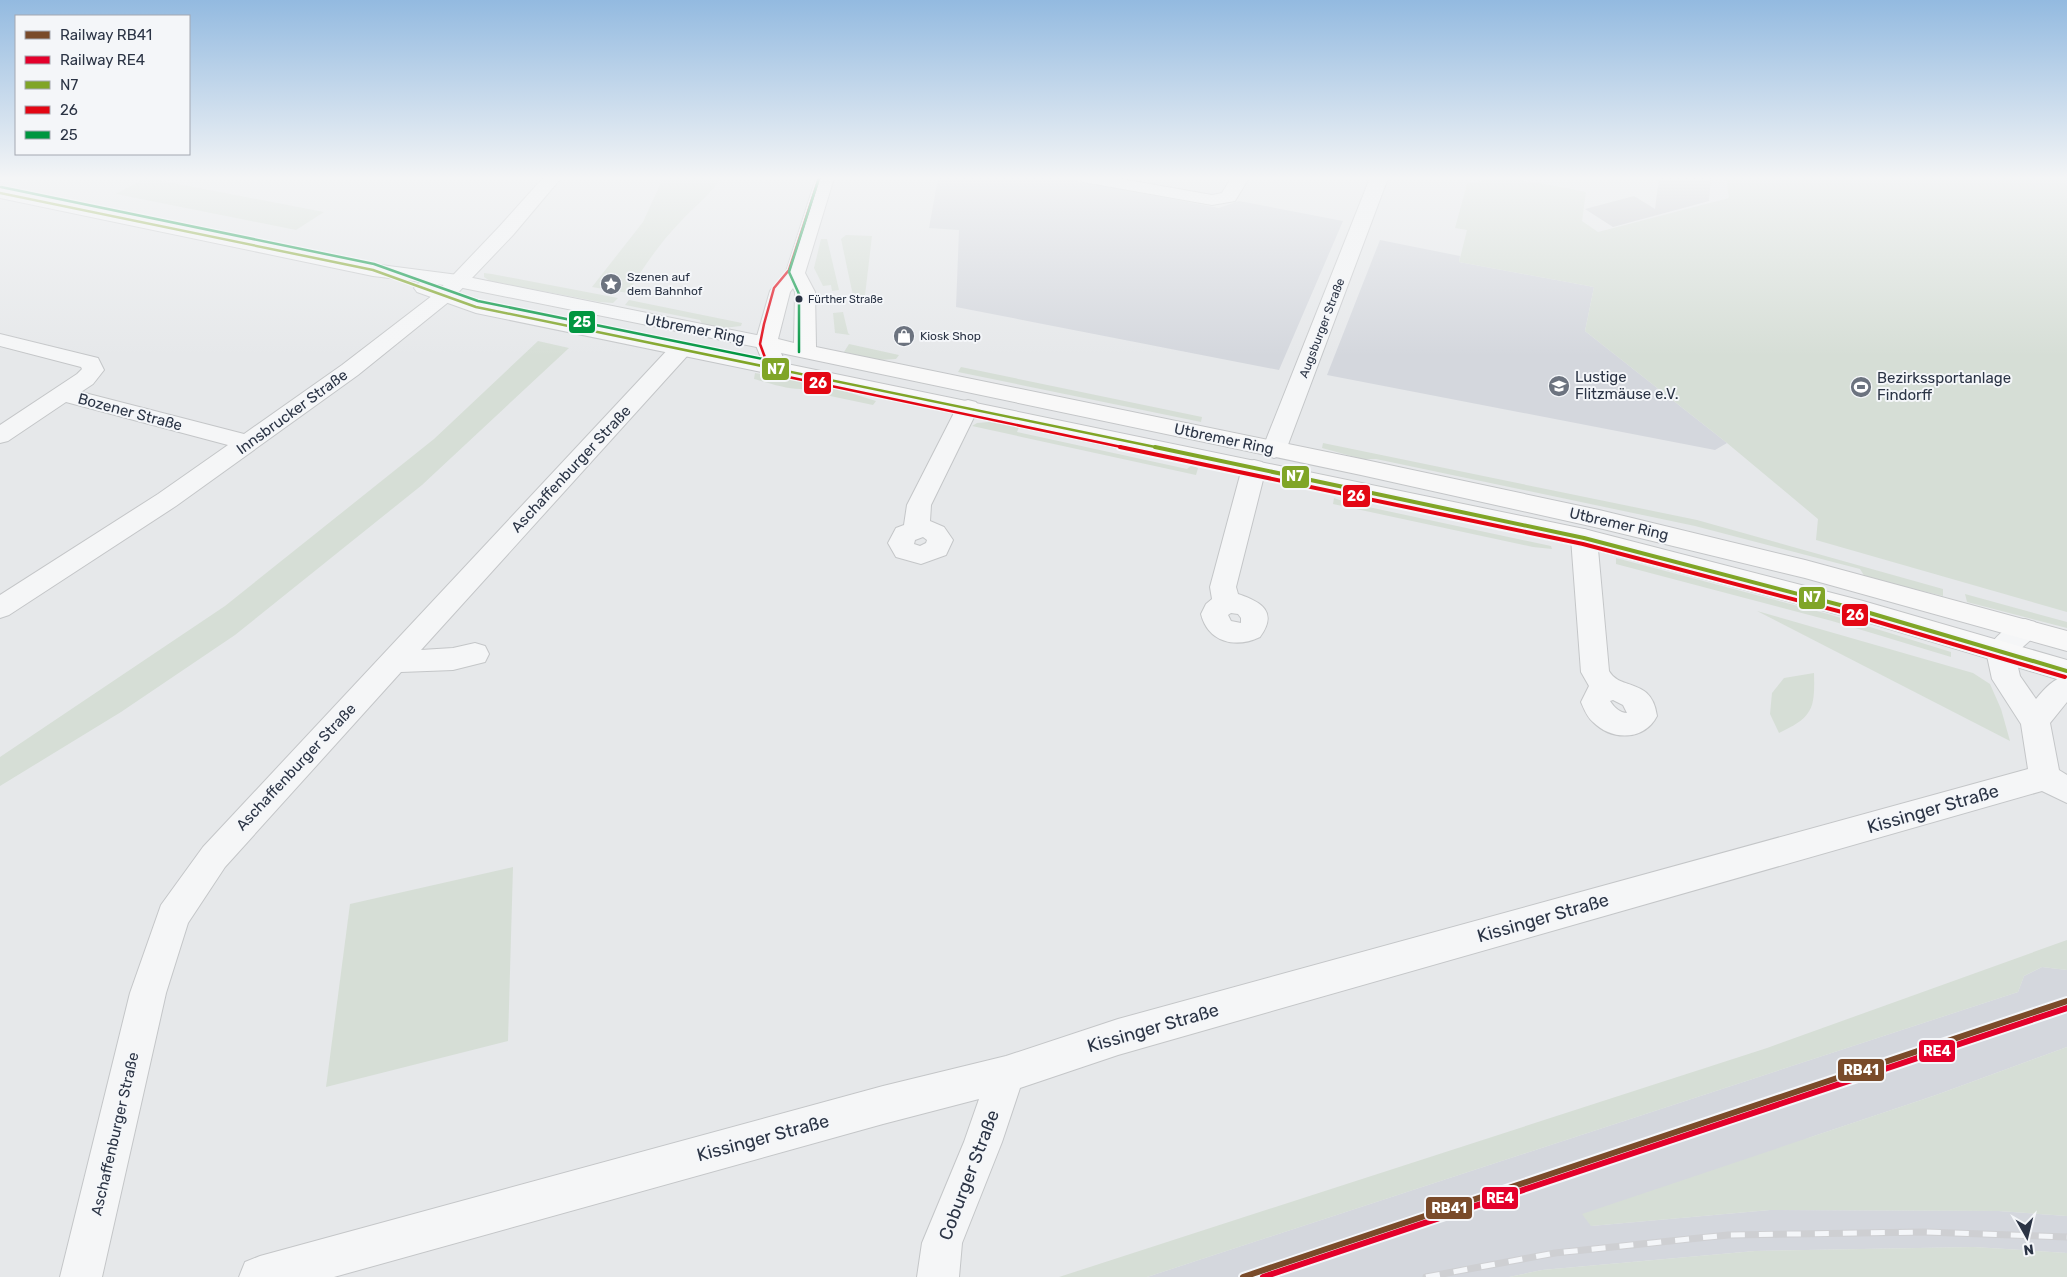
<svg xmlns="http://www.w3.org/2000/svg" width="2067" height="1277" viewBox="0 0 2067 1277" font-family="Rubik,sans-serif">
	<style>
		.built { fill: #d4d7dd }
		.green { fill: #d6ded6 }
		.building { fill: #ced0d3 }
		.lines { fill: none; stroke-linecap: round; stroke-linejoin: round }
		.minor-casing { stroke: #c4c6c8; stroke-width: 2 }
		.tertiary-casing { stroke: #c4c6c8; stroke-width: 2 }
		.secondary-casing { stroke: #c4c6c8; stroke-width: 2 }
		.minor { fill: #f5f6f7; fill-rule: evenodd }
		.tertiary { fill: #f5f6f7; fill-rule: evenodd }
		.secondary { fill: #f8f8f8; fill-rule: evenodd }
		.rail-casing { stroke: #cecfd2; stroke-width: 7 }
		.rail { stroke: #f4f6f9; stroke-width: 5; stroke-dasharray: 14; stroke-linecap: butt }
		.bus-1-far1-casing { stroke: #f4f6f9; stroke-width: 5 }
		.bus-1-casing { stroke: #f4f6f9; stroke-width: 8 }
		.bus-2-far1-casing { stroke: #f4f6f9; stroke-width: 5 }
		.bus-2-casing { stroke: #f4f6f9; stroke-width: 8 }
		.bus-3-casing { stroke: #f4f6f9; stroke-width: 5 }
		.bus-1-far1 { stroke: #80a527; stroke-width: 2.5 }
		.bus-1 { stroke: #80a527; stroke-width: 4 }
		.bus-2-far1 { stroke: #e30613; stroke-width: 2.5 }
		.bus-2 { stroke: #e30613; stroke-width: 4 }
		.bus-3 { stroke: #009640; stroke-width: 2.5 }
		.rail-1-casing { stroke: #f4f6f9; stroke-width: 10 }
		.rail-2-casing { stroke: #f4f6f9; stroke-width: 10 }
		.rail-1 { stroke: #7a4b2a; stroke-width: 6 }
		.rail-2 { stroke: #e4002b; stroke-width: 6 }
		.bus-dot { fill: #2b3445; stroke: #f4f6f9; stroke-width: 2 }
		.labels { text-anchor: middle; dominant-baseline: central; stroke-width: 4; stroke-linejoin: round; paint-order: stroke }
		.far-bus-label { font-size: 11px; fill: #2b3445; stroke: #f4f6f9; text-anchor: start }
		.far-poi-label { font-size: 12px; fill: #2b3445; stroke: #f4f6f9; text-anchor: start }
		.far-street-label { font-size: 12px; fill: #2b3445; stroke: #f4f6f9 }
		.street-label { font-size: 15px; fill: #2b3445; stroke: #f4f6f9 }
		.poi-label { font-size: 15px; fill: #2b3445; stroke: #f4f6f9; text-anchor: start }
		.near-street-label { font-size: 18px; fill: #2b3445; stroke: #f4f6f9 }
		.line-badge { stroke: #f4f6f9; stroke-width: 2 }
		.badge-label { font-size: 14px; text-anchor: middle; font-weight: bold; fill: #fff }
	</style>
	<rect width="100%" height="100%" fill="#e6e8ea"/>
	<g class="built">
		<path d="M938,178H1061L1219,208L1239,201L1343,221L1279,370L956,307L959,230L929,228Z"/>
		<path d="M1380,240L1460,256L1459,262L1594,287L1585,331L1727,443L1715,450L1327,375Z"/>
		<path d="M2042,967L2067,970V1047L1936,1095L1811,1137L1591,1226L1770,1210L1999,1211L2067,1216V1253L1974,1247L1755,1251L1542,1270L1509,1277H1147L2018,992L2024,976Z"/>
	</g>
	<g class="green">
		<path d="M145,178H147L324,212L296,230L116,194Z"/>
		<path d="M663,178H721C710,195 695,206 681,221C660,243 643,267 628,293L592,287L643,222Z"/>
		<path d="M1726,178H2067V612L1816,540L1818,519L1727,443L1585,331L1594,287L1459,262L1467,230L1455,228L1467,184C1506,173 1547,185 1586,192L1582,221L1598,232L1729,198Z"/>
		<path d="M846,235L872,236L864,304L855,305L841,239Z"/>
		<path d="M821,239H827L839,290L832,291L831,285L823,286L814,268Z"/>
		<path d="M484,273L492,274L618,298L613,303L600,302L490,281L484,277Z"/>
		<path d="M629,300L742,323L741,326L723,328L702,324L700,320L625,305Z"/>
		<path d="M843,312L848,333L850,335L835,333L833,313Z"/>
		<path d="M538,341L569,348L422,485L235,635L121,712L0,786V757L225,606L434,439Z"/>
		<path d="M849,344L899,355L896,359L879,360L844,352Z"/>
		<path d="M961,367L1202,417L1201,422L958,372Z"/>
		<path d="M755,373L817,383C807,397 769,383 754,379Z"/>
		<path d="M821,384L876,401L873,405L816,393Z"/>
		<path d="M989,422L1019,427L1017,432L1187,469L1192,465L1198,468L1196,475L972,426L977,423Z"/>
		<path d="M1323,443L1697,520L1943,589V596L1865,577L1860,569L1695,526L1376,459H1362L1322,448Z"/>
		<path d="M1334,498L1345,502L1551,546L1552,549L1533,547L1333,504Z"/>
		<path d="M1616,558L1828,614L1951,652V657L1832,621L1616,564Z"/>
		<path d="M1965,594L2067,622V628L1967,602Z"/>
		<path d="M1757,611L1973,673L1990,684L2001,709L2010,741Z"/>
		<path d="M1814,673C1815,709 1813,717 1779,733L1770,714L1772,693L1784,678Z"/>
		<path d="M513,867L508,1041L326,1087L350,904Z"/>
		<path d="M2067,940V970L2042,967L2024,976L2018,992L1147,1277H1059L1767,1048Z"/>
		<path d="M2067,1047V1216L1999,1211L1770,1210L1591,1226L1582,1214L1936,1095Z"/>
		<path d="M1974,1247L2067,1253V1277H1509L1542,1270L1755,1251Z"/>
	</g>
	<path class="building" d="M1659,178H1711L1709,201L1613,227L1585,209L1634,196L1655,209Z"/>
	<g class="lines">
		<g class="minor-casing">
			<g id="minor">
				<path d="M543,178H561L513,235L451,300L358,375L176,506L9,615L0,618V595L158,494L228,445L66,402L8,441L0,443V425L77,374L82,369L81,367L0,346V334L98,358L104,370L93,384L81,392L244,434L342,365L437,292L499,227Z"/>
				<path d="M1080,178H1116L1212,195L1222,193L1231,178H1249L1235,201L1212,205L1089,183L1083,182Z"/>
				<path d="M1370,178H1388L1286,450L1282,455L1274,458L1266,455L1262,450Z"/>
				<path d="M680,344L688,345L691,350L688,355L421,650L453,648L475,643L485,646L489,654L485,662L453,670L401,672L225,867L188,923L166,993L102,1277H60L130,993L161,905L203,847L672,345Z"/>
				<path d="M968,400L976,402L979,407L931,505L930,521L944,527L953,540L946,555L921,564L896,557L888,543L896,528L904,525L907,505L957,407L960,402ZM923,537L927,540L926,543L920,546L914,544L915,540Z"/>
				<path d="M1254,460L1262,462L1266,468L1236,587L1238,594C1262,602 1278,612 1260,637C1235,649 1208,642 1201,614L1206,604L1212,599L1210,587L1242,468L1246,462ZM1231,613L1238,614L1241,618V623L1231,621L1228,615Z"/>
				<path d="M1584,529L1593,532L1597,538L1609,671C1620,691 1652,677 1657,716C1644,741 1612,741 1593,722C1587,717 1584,709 1581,702L1589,686L1581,672L1571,538L1575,532ZM1613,700L1623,705L1627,713C1620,713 1614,707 1610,701Z"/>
				<path d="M2025,619L2035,622L2039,629L2035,636L2015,654L2020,676L2036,699C2045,688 2053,679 2067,675V702L2050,723L2059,770L2067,775V803L2042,791L1118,1055L1020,1088L1002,1142L962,1243L959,1277H917L922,1243L964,1142L979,1099L883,1124L334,1277H239L245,1262L260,1256L883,1086L1006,1056L1118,1019L2028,769L2021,724L1992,679L1986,651C1994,637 2010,623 2025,619Z"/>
			</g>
		</g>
		<g class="tertiary-casing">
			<path id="tertiary" d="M0,188L373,264L458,275L766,337L774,338L777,343L774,348L766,349L458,287L429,283L481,302L776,361L784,363L787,368L784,373L776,375L476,313L417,292L414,288L417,284L423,282L373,276L0,198Z"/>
		</g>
		<g class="secondary-casing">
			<path id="secondary" d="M816,178H834L805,273L815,292L816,347L1361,459L1599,510L1805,560L2067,631V651L1805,578L1599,528L1361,475L781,353L784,360L782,363L1584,529L1863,601L2067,660V682L1863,621L1584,547L768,373L765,368L767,365L762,360L755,343L770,291L786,272ZM793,288L795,292L794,343L778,339L790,292Z"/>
		</g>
		<use href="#minor" class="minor"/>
		<use href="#tertiary" class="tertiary"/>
		<use href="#secondary" class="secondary"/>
		<g class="rail-casing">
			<path id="rail" d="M1426,1277L1555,1253L1728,1235L1924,1232L2067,1237"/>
		</g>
		<use href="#rail" class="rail"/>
		<g class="bus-1-far1-casing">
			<path id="bus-1-far1" d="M0,193L373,270L476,307L1160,448"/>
		</g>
		<g class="bus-1-casing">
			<path id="bus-1" d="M1155,447L1584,538L1863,611L2067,671"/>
		</g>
		<g class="bus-2-far1-casing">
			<path id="bus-2-far1" d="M819,178L789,270L774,288L764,324L760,344L770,371L774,374L1126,448"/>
		</g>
		<g class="bus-2-casing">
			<path id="bus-2" d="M1120,447L1583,544L1861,617L2065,677"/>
		</g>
		<g class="bus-3-casing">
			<g id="bus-3">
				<path d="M1,187L374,264L478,301L777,362"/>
				<path d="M799,352V294L789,272L819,178"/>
			</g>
		</g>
		<use href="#bus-1-far1" class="bus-1-far1"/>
		<use href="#bus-1" class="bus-1"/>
		<use href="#bus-2-far1" class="bus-2-far1"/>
		<use href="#bus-2" class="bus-2"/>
		<use href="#bus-3" class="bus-3"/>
		<g class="rail-1-casing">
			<path id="rail-1" d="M1243,1277L2067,1001"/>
		</g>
		<g class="rail-2-casing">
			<path id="rail-2" d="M1263,1277L2067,1008"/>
		</g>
		<use href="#rail-1" class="rail-1"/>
		<use href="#rail-2" class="rail-2"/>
	</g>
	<linearGradient id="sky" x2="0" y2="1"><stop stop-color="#93bae0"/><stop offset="0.5" stop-color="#f4f5f6"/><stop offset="1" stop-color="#f4f5f6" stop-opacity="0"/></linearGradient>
	<rect width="2067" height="356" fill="url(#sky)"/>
	<defs>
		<g id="sight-disc" transform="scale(1.125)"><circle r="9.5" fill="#6c737f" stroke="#f4f6f9"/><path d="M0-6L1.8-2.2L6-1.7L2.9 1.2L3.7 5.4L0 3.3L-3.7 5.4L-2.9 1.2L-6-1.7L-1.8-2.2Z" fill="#fff"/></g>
		<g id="shop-disc" transform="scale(1.125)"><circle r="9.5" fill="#6c737f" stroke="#f4f6f9"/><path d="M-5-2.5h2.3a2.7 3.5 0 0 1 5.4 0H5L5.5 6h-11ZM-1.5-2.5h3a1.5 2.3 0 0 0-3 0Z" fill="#fff"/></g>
		<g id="school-disc" transform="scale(1.125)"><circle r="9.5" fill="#6c737f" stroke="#f4f6f9"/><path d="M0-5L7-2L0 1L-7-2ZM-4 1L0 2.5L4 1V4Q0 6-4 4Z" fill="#fff"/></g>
		<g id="stadium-disc" transform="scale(1.125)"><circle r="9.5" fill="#6c737f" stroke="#f4f6f9"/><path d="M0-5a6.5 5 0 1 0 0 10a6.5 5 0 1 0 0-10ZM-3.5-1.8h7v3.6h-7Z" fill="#fff"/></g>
	</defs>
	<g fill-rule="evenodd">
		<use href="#sight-disc" x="611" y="284"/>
		<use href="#shop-disc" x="904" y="336"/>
		<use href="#school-disc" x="1559" y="386"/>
		<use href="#stadium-disc" x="1861" y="387"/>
	</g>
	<circle class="bus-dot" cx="799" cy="299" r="4.5"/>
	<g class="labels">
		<g class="far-bus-label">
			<text x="808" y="299">Fürther Straße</text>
		</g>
		<g class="far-poi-label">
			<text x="627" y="277">Szenen auf<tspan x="627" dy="14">dem Bahnhof</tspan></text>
			<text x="920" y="336">Kiosk Shop</text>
		</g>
		<g class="far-street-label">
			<text transform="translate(1322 328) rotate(-69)">Augsburger Straße</text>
		</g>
		<g class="street-label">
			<text transform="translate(695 329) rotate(11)">Utbremer Ring</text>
			<text transform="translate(130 412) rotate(15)">Bozener Straße</text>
			<text transform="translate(292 412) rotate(-36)">Innsbrucker Straße</text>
			<text transform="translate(1224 439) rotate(12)">Utbremer Ring</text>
			<text transform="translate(571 469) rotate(-47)">Aschaffenburger Straße</text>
			<text transform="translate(1619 524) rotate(13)">Utbremer Ring</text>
			<text transform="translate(296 767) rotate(-47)">Aschaffenburger Straße</text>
			<text transform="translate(115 1134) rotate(-77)">Aschaffenburger Straße</text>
		</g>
		<g class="poi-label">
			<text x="1575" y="377">Lustige<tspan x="1575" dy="17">Flitzmäuse e.V.</tspan></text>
			<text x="1877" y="378">Bezirkssportanlage<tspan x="1877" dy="17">Findorff</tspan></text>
		</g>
		<g class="near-street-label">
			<text transform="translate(1933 809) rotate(-16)">Kissinger Straße</text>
			<text transform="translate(1543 918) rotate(-16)">Kissinger Straße</text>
			<text transform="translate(1153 1028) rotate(-16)">Kissinger Straße</text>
			<text transform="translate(763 1138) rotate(-15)">Kissinger Straße</text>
			<text transform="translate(969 1175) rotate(-69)">Coburger Straße</text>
		</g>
	</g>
	<g class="line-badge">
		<rect x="568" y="310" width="28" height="24" rx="5" fill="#009640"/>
		<rect x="761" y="357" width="29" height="24" rx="5" fill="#80a527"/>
		<rect x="803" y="371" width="29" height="24" rx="5" fill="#e30613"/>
		<rect x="1281" y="465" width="29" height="24" rx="5" fill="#80a527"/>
		<rect x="1342" y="484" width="29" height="24" rx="5" fill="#e30613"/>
		<rect x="1798" y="586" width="28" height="24" rx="5" fill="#80a527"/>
		<rect x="1841" y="603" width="28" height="24" rx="5" fill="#e30613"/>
		<rect x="1918" y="1039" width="38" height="24" rx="5" fill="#e4002b"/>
		<rect x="1837" y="1058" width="48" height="24" rx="5" fill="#7a4b2a"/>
		<rect x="1481" y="1186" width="38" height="24" rx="5" fill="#e4002b"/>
		<rect x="1425" y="1196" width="48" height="24" rx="5" fill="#7a4b2a"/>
	</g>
	<g class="badge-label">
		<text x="582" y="327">25</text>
		<text x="776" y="374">N7</text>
		<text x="818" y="388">26</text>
		<text x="1295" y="481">N7</text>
		<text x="1356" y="501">26</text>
		<text x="1812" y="602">N7</text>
		<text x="1855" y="620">26</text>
		<text x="1937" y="1056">RE4</text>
		<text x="1861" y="1075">RB41</text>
		<text x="1500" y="1203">RE4</text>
		<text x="1449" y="1213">RB41</text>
	</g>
	<rect x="15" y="15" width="175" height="140" fill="#f4f6f9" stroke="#a4a8b1"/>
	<rect x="25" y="31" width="25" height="8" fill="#7a4b2a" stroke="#a4a8b1"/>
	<text x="60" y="40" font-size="15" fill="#2b3445">Railway RB41</text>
	<rect x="25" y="56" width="25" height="8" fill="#e4002b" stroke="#a4a8b1"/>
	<text x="60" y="65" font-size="15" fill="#2b3445">Railway RE4</text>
	<rect x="25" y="81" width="25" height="8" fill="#80a527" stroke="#a4a8b1"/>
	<text x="60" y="90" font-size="15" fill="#2b3445">N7</text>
	<rect x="25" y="106" width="25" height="8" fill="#e30613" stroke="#a4a8b1"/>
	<text x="60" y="115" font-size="15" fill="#2b3445">26</text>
	<rect x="25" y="131" width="25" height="8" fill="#009640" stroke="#a4a8b1"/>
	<text x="60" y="140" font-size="15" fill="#2b3445">25</text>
	<g transform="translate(2027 1237) rotate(172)" stroke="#f4f6f9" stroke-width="4" paint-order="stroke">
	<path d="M0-4L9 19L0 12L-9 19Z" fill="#2b3445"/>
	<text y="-8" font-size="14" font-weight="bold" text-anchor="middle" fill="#2b3445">N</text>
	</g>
</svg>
